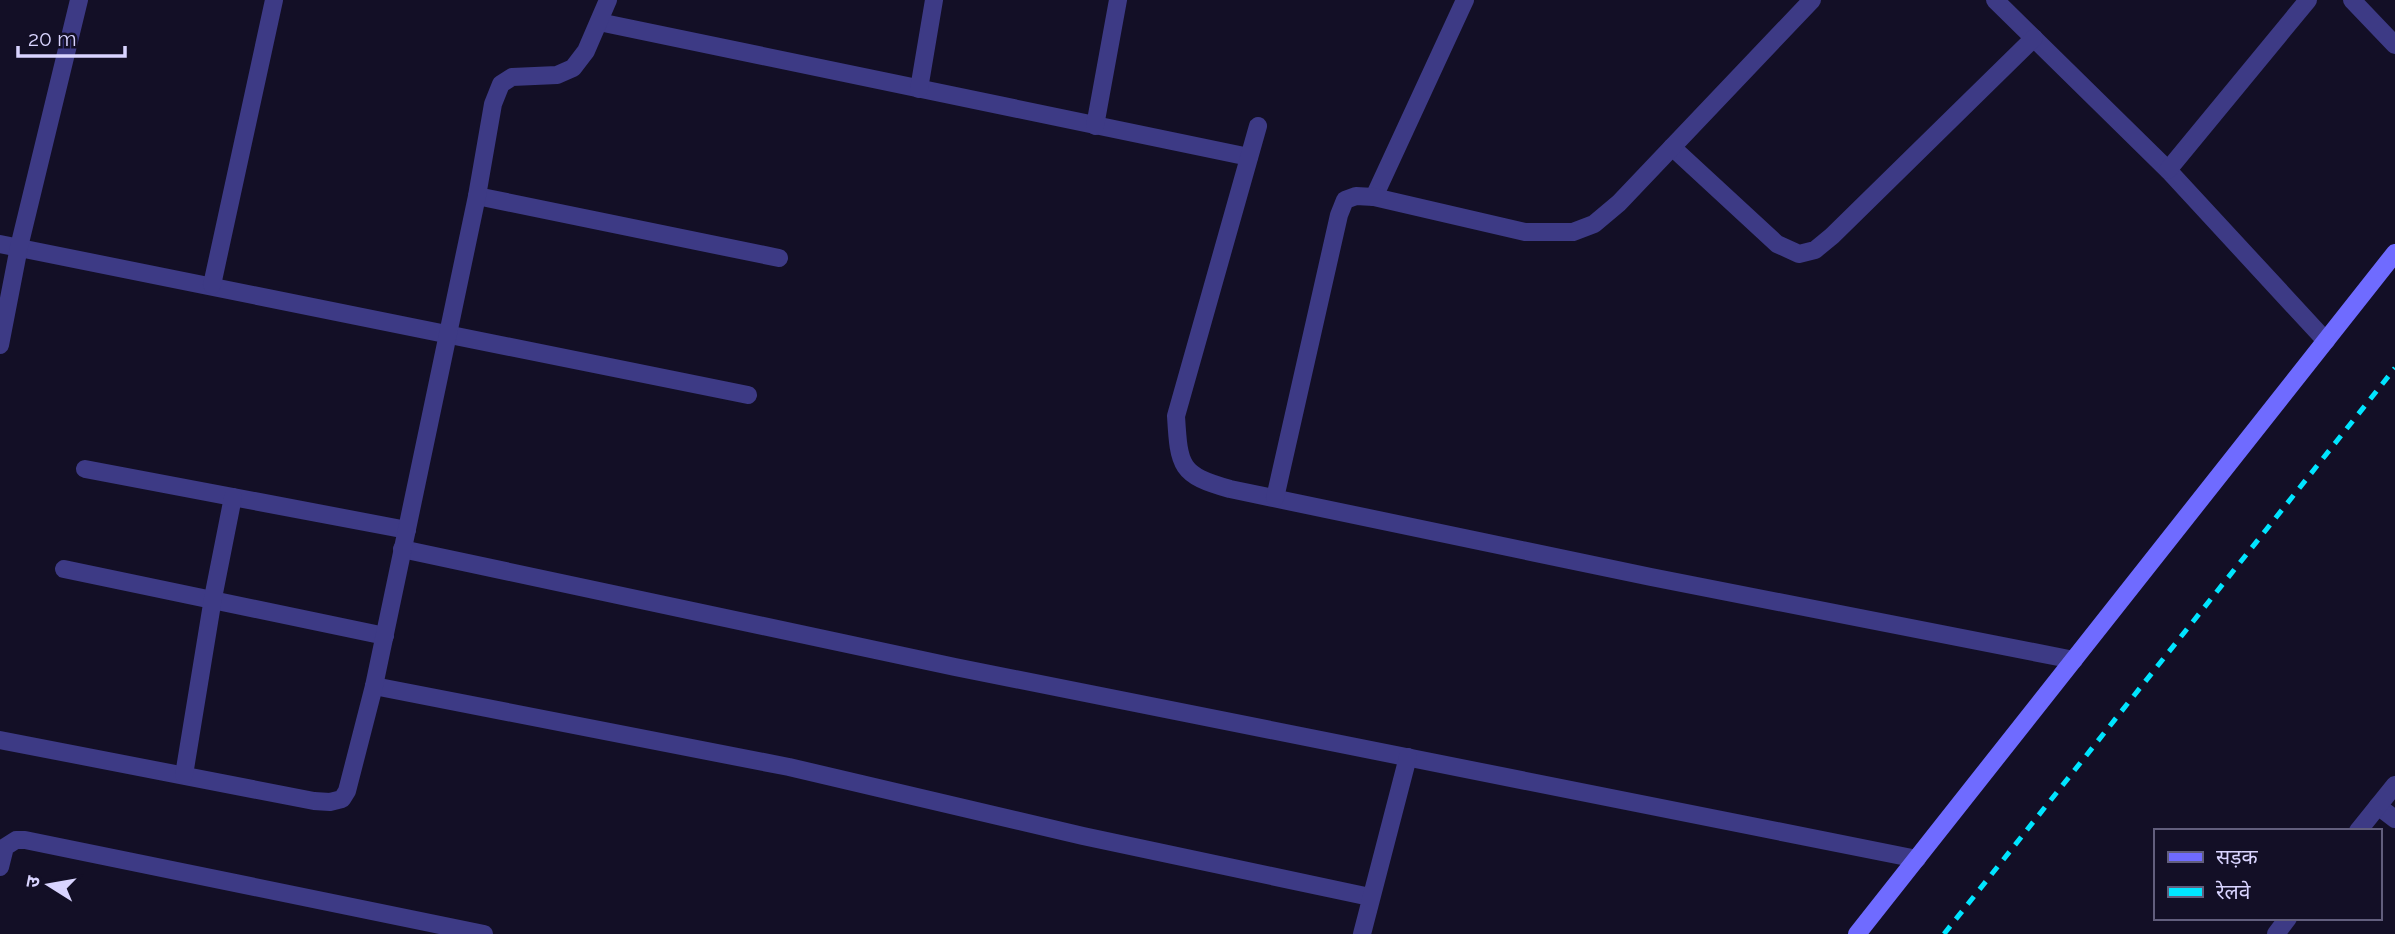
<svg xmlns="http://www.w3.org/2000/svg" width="2395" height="934" viewBox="0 0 2395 934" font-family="Raleway,'Noto Sans Devanagari',sans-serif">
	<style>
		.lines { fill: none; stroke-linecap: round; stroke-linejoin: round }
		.street { stroke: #3d3a85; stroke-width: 18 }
		.secondary { stroke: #6f6bff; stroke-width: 18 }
		.rail { stroke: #00e5ff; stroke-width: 5; stroke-dasharray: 10 9; stroke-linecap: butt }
	</style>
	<rect width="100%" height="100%" fill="#130f26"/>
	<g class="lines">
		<g class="street">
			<path d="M1995,0L2168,170L2326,341"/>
			<path d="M2352,0L2395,45"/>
			<path d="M599,22L1249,157"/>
			<path d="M919,89L934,0"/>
			<path d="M1095,126L1118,0"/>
			<path d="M1258,126L1176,416C1179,467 1180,475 1230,489L1651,577L2074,660"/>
			<path d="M1672,147L1777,244L1799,254L1815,250L1832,236L2034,38"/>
			<path d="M2168,170L2308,0"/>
			<path d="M477,196L779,258"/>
			<path d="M1374,197L1465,0"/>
			<path d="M0,244L748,395"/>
			<path d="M212,285L274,0"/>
			<path d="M0,345L19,247L79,0"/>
			<path d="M85,469L407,530"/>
			<path d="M1275,498L1339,215L1345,200L1356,196L1374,197L1525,232H1573L1594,224L1619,203L1812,0"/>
			<path d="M402,549L955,667L1917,859"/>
			<path d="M64,569L385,636"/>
			<path d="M374,686L789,767L1083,836L1370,897"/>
			<path d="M0,740L314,801L330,802L342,799L347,791L374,686L477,196L493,104L501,84L512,77L557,75L573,68L586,51L608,0"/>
			<path d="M184,775L213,598L233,497"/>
			<path d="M2378,806L2395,819"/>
			<path d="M2358,831L2395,785"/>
			<path d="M0,867L5,847L16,840H25L484,934"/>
			<path d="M1362,934L1408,757"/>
			<path d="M2276,934L2288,918"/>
		</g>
		<path class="secondary" d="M1857,934L2395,253"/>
		<path class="rail" d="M1944,934L2395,368"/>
	</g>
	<rect x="2154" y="829" width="228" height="91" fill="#130f26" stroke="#625e7d" stroke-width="2"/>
	<rect x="2168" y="852" width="35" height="10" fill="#6f6bff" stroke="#625e7d" stroke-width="2"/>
	<text x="2216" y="864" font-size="21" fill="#d9d4ff">सड़क</text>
	<rect x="2168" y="887" width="35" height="10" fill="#00e5ff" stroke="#625e7d" stroke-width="2"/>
	<text x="2216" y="899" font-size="21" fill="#d9d4ff">रेलवे</text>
	<g transform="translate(49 885) rotate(281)" stroke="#130f26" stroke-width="5" paint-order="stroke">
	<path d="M0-5L12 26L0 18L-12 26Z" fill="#d9d4ff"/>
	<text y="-10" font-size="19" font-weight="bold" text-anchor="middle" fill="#d9d4ff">उ</text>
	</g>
	<path d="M18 46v10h107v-10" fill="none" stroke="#d9d4ff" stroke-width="3.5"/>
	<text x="28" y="46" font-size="21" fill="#d9d4ff" stroke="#130f26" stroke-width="5" paint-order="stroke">20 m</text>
</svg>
